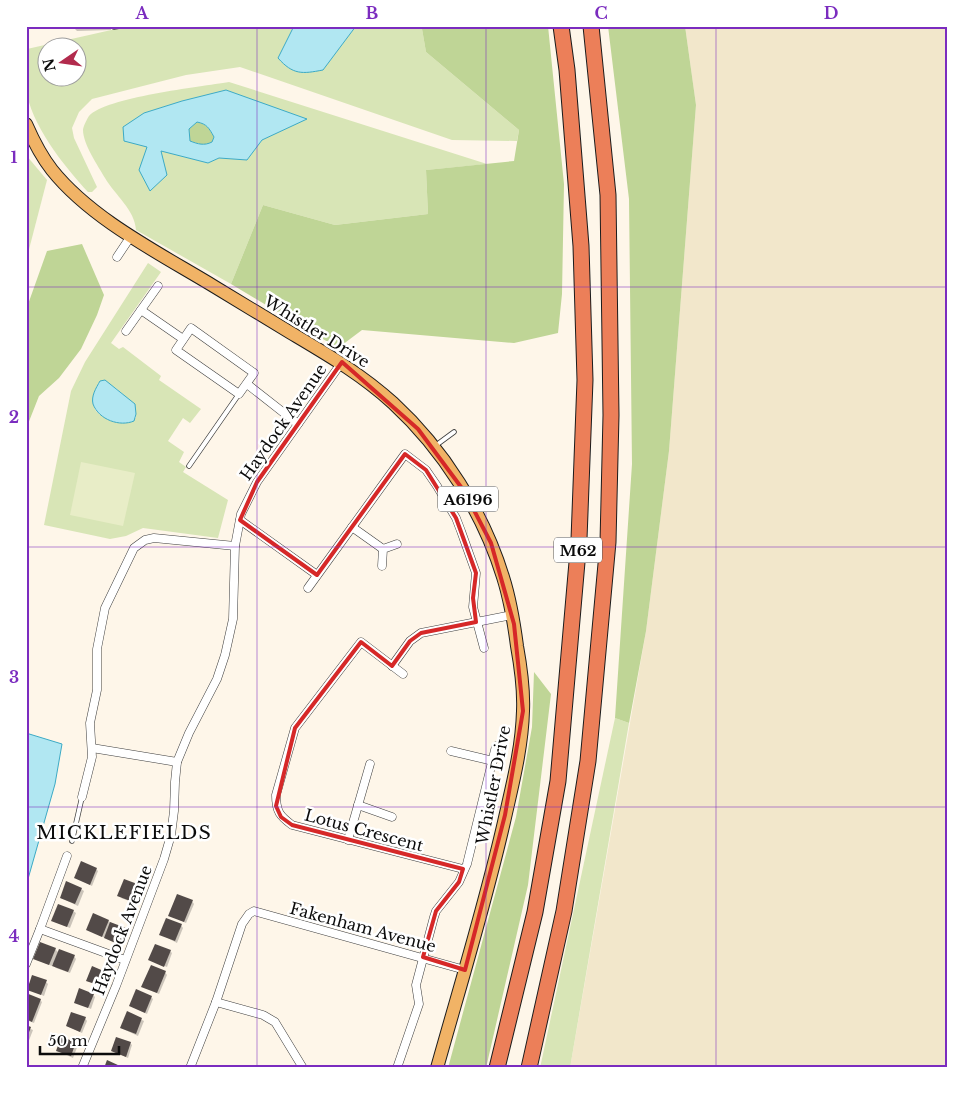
<svg xmlns="http://www.w3.org/2000/svg" width="973" height="1094" viewBox="0 0 973 1094" font-family="'Libre Baskerville',serif">
	<style>
		.farmland { fill: #f2e7cb }
		.green { fill: #d8e5b6; fill-rule: evenodd }
		.forest { fill: #bfd596 }
		.pitch { fill: #e8edc7 }
		.water { fill: #b1e7f2; stroke: #3caac5; fill-rule: evenodd }
		.shadow { fill: #0003 }
		.building { fill: #524a48 }
		.lines { fill: none; stroke-linecap: round; stroke-linejoin: round }
		.lane-casing { stroke: #3e3e3e; stroke-width: 5.5 }
		.street-casing { stroke: #3e3e3e; stroke-width: 9 }
		.primary-casing { stroke: #1c1c1c; stroke-width: 14 }
		.highway-casing { stroke: #1c1c1c; stroke-width: 17 }
		.lane { stroke: #fff; stroke-width: 4 }
		.street { stroke: #fff; stroke-width: 8 }
		.primary { stroke: #f1b366; stroke-width: 12 }
		.highway { stroke: #ec7f59; stroke-width: 15 }
		.marked { fill: none; stroke: #d62828; stroke-width: 4; stroke-linejoin: round }
		.grid { fill: none; stroke: #7b2cbf; stroke-width: 1; stroke-opacity: 0.55 }
		.labels { text-anchor: middle; dominant-baseline: central; stroke-width: 5; stroke-linejoin: round; paint-order: stroke }
		.shield { fill: #fff; stroke: #545454; stroke-width: 1 }
		.shield-label { font-size: 15px; font-weight: bold; fill: #0b0b0b }
		.street-label { font-size: 16px; fill: #0b0b0b; stroke: #fff }
		.quarter-label { font-size: 19px; letter-spacing: 1px; fill: #0b0b0b; stroke: #fff }
		.neatline { fill: none; stroke: #7b2cbf; stroke-width: 2 }
		.grid-label { font-size: 16px; text-anchor: middle; font-weight: bold; fill: #7b2cbf }
	</style>
	<rect width="100%" height="100%" fill="#fef6e9"/>
	<path class="farmland" d="M685,26H947V1068H570L646,631L669,451L696,105Z"/>
	<g class="green">
		<path d="M26,26L27,49L129,26H294L278,58L323,70L356,26H438L422,29L426,52L519,130L517,141L452,140L240,67L186,75L92,99L79,112L72,128L74,138L97,187L92,192H88C64,166 30,124 26,88C24,68 26,46 26,26ZM48,48H78V78H48Z"/>
		<path d="M229,82L487,164L426,170L428,214L335,225L263,205L231,284L136,230C135,210 115,195 105,178C98,166 83,144 83,130C83,127 87,119 89,116C106,97 200,87 229,82ZM226,90L306,119L262,140L247,160L219,158L208,163L147,147L144,113L182,101Z"/>
		<path d="M26,155L47,180L26,261Z"/>
		<path d="M148,263L161,272L111,343L119,349L123,347L161,376L159,380L201,409L190,423L183,418L168,441L184,452L179,462L186,467L183,472L228,500L218,538L143,528L126,536L110,539L44,525L71,391L85,362ZM100,381C117,385 125,396 136,409V418C128,417 110,419 103,416C88,410 93,392 100,381Z"/>
		<path d="M615,718L629,723L570,1068H540Z"/>
	</g>
	<g class="forest">
		<path d="M438,26H548L564,184L562,294L558,333L514,343L362,330L338,348L231,284L263,205L335,225L428,214L426,170L514,161L519,130L426,52L422,29Z"/>
		<path d="M608,26H685L696,105L669,451L646,631L629,723L615,718L632,464L629,199Z"/>
		<path d="M197,122C207,124 209,128 214,137L212,142C204,146 198,144 190,141L189,129Z"/>
		<path d="M82,244L104,295L97,315L81,349L59,378L39,396L26,429V310L47,251Z"/>
		<path d="M534,672L551,694L528,885L486,1068H448L516,817L532,727Z"/>
	</g>
	<path class="pitch" d="M81,462L135,473L123,526L70,515Z"/>
	<g class="water">
		<path d="M294,26H356L323,70C302,74 293,75 278,58Z"/>
		<path d="M226,90L307,119L262,140L247,160L219,158L208,163L161,151L167,175L150,191L139,170L147,147L124,141L123,127L144,113L182,101ZM197,122C207,124 209,128 214,137L212,142C204,146 198,144 190,141L189,129Z"/>
		<path d="M105,380L135,404L136,414L134,421C120,427 99,420 93,404C91,396 96,388 100,381Z"/>
		<path d="M26,733L62,744L55,784L26,886Z"/>
	</g>
	<g class="shadow">
		<path d="M72,26H111V30L77,31Z"/>
		<path d="M96,869L98,871L92,886L76,878Z"/>
		<path d="M139,886L141,888L135,903L121,898Z"/>
		<path d="M81,889L84,891L78,906L61,898Z"/>
		<path d="M192,901L194,904L186,923L169,915Z"/>
		<path d="M73,911L76,913L70,928L55,922Z"/>
		<path d="M108,921L128,931L122,946L88,930Z"/>
		<path d="M181,925L183,928L177,943L160,934Z"/>
		<path d="M55,949L59,953L74,956L76,959L70,973L56,968L52,964V966L37,960Z"/>
		<path d="M170,951L172,953L167,967L151,960Z"/>
		<path d="M92,968L108,975L103,988L88,981Z"/>
		<path d="M165,972L167,975L159,994L145,988Z"/>
		<path d="M46,982L48,984L44,996L28,989Z"/>
		<path d="M93,995L95,997L91,1009L75,1002Z"/>
		<path d="M26,997L40,1000L42,1002L34,1023L26,1020Z"/>
		<path d="M151,997L153,999L147,1014L131,1006Z"/>
		<path d="M127,1013L144,1021L138,1036L121,1028Z"/>
		<path d="M85,1018L87,1021L82,1033L67,1026Z"/>
		<path d="M26,1027L33,1030L28,1043L26,1042Z"/>
		<path d="M75,1043L78,1045L73,1058L58,1051Z"/>
		<path d="M130,1043L132,1045L128,1058L112,1051Z"/>
	</g>
	<g class="building">
		<path d="M81,861L97,868L90,885L74,878Z"/>
		<path d="M124,879L140,885L133,902L117,896Z"/>
		<path d="M66,881L82,888L75,904L60,898Z"/>
		<path d="M177,894L193,900L184,922L168,916Z"/>
		<path d="M58,904L74,910L67,927L51,921Z"/>
		<path d="M93,913L109,920L102,937L86,930Z"/>
		<path d="M166,918L182,924L175,941L159,935Z"/>
		<path d="M110,922L126,928L120,945L104,938Z"/>
		<path d="M40,942L56,948L49,965L33,959Z"/>
		<path d="M155,944L171,950L164,967L148,960Z"/>
		<path d="M59,949L75,955L68,972L52,966Z"/>
		<path d="M151,965L166,971L157,993L141,987Z"/>
		<path d="M92,966L106,972L101,986L86,981Z"/>
		<path d="M32,975L47,980L41,995L27,990Z"/>
		<path d="M79,988L94,994L88,1008L74,1003Z"/>
		<path d="M136,989L152,996L145,1013L129,1006Z"/>
		<path d="M26,993L41,999L32,1022L26,1019Z"/>
		<path d="M127,1011L142,1018L136,1034L120,1028Z"/>
		<path d="M71,1012L86,1017L80,1032L66,1026Z"/>
		<path d="M26,1025L31,1027L26,1040Z"/>
		<path d="M61,1037L76,1042L71,1056L56,1051Z"/>
		<path d="M116,1037L131,1042L126,1057L111,1051Z"/>
		<path d="M107,1060L120,1066L119,1068H104Z"/>
	</g>
	<g class="lines">
		<g class="lane-casing">
			<g id="lane">
				<path d="M114,27L120,26"/>
				<path d="M435,446L454,432"/>
				<path d="M189,466L239,394"/>
				<path d="M72,841L82,797"/>
			</g>
		</g>
		<g class="street-casing">
			<g id="street">
				<path d="M117,257L131,236"/>
				<path d="M141,310L183,339"/>
				<path d="M191,328L254,373L239,394L176,350Z"/>
				<path d="M126,331L158,286"/>
				<path d="M247,384L298,424"/>
				<path d="M240,520L317,575"/>
				<path d="M352,527L383,549"/>
				<path d="M382,566L383,549L397,544"/>
				<path d="M308,588L405,454L426,470L437,486L456,518L461,531L476,573L473,607L484,648"/>
				<path d="M392,666L410,641L421,633L512,615"/>
				<path d="M403,674L361,642L295,728L276,795C276,812 280,816 292,825L463,869"/>
				<path d="M92,748L177,762"/>
				<path d="M451,751L493,761"/>
				<path d="M82,797L92,757L90,723L97,690V649L105,608L134,548L145,540L154,538L235,546"/>
				<path d="M358,805L392,817"/>
				<path d="M348,840L370,764"/>
				<path d="M67,856L40,929L125,960"/>
				<path d="M26,964L40,929"/>
				<path d="M216,1002L263,1015L275,1022L303,1068"/>
				<path d="M82,1068L116,986L164,859L171,835L174,811L175,782L177,762L189,733L217,679L225,655L233,619L235,546L241,514L257,482L342,362"/>
				<path d="M190,1068L216,1002L242,924L249,914L254,911L465,970"/>
				<path d="M397,1068L419,1004L416,985L434,917L436,911L459,882L467,864L496,746"/>
			</g>
		</g>
		<g class="primary-casing">
			<path id="primary" d="M26,124C33,140 41,156 52,170C92,220 161,254 215,287C240,302 266,318 291,333C328,355 361,374 393,403C443,449 483,512 503,577C510,599 514,623 517,646C521,668 524,689 523,711C522,749 512,786 504,822C485,905 460,986 437,1068"/>
		</g>
		<g class="highway-casing">
			<g id="highway">
				<path d="M497,1068L535,912L558,781L579,539L585,380L581,246L567,70L561,26"/>
				<path d="M529,1068L564,911L588,761L608,542L611,415L608,195L591,26"/>
			</g>
		</g>
		<use href="#lane" class="lane"/>
		<use href="#street" class="street"/>
		<use href="#primary" class="primary"/>
		<use href="#highway" class="highway"/>
	</g>
	<path class="marked" d="M342,362L418,429L464,491L491,543L514,624L523,711L505,815L465,970L423,957L436,911L459,882L463,869L292,825L281,817L276,806L295,728L361,642L392,666L410,641L421,633L476,622L473,598L476,573L456,518L426,470L405,454L317,575L240,520L257,482Z"/>
	<path class="grid" d="M257,26V1068M486,26V1068M716,26V1068M26,287H947M26,547H947M26,807H947"/>
	<g class="labels">
		<g class="shield">
			<rect x="438" y="486.5" width="60" height="25" rx="4"/>
			<rect x="554" y="537.5" width="48" height="25" rx="4"/>
		</g>
		<g class="shield-label">
			<text x="468" y="499">A6196</text>
			<text x="578" y="550">M62</text>
		</g>
		<g class="street-label">
			<text transform="translate(317 331) rotate(32)">Whistler Drive</text>
			<text transform="translate(283 422) rotate(-55)">Haydock Avenue</text>
			<text transform="translate(493 785) rotate(-79)">Whistler Drive</text>
			<text transform="translate(364 830) rotate(15)">Lotus Crescent</text>
			<text transform="translate(363 927) rotate(15)">Fakenham Avenue</text>
			<text transform="translate(122 930) rotate(-69)">Haydock Avenue</text>
		</g>
		<g class="quarter-label">
			<text x="124" y="832">MICKLEFIELDS</text>
		</g>
	</g>
	<rect width="973" height="1094" fill="none" stroke="#ffffff" stroke-width="55"/>
	<g transform="translate(62 62) rotate(257)"><circle r="24" fill="#ffffff" stroke="#9d9d9d"/>
	<path d="M0-4L9 19L0 12L-9 19Z" fill="#b22b4d"/>
	<text y="-8" font-size="14" font-weight="bold" text-anchor="middle" fill="#0b0b0b">N</text>
	</g>
	<path d="M40 1046v8h79v-8" fill="none" stroke="#0b0b0b" stroke-width="2.5"/>
	<text x="48" y="1046" font-size="15" fill="#0b0b0b" stroke="#ffffff" stroke-width="4" paint-order="stroke">50 m</text>
	<rect x="28" y="28" width="918" height="1038" class="neatline"/>
	<g class="grid-label">
		<text x="142" y="19">A</text>
		<text x="372" y="19">B</text>
		<text x="601" y="19">C</text>
		<text x="831" y="19">D</text>
		<text x="14" y="163">1</text>
		<text x="14" y="423">2</text>
		<text x="14" y="683">3</text>
		<text x="14" y="942">4</text>
	</g>
</svg>
